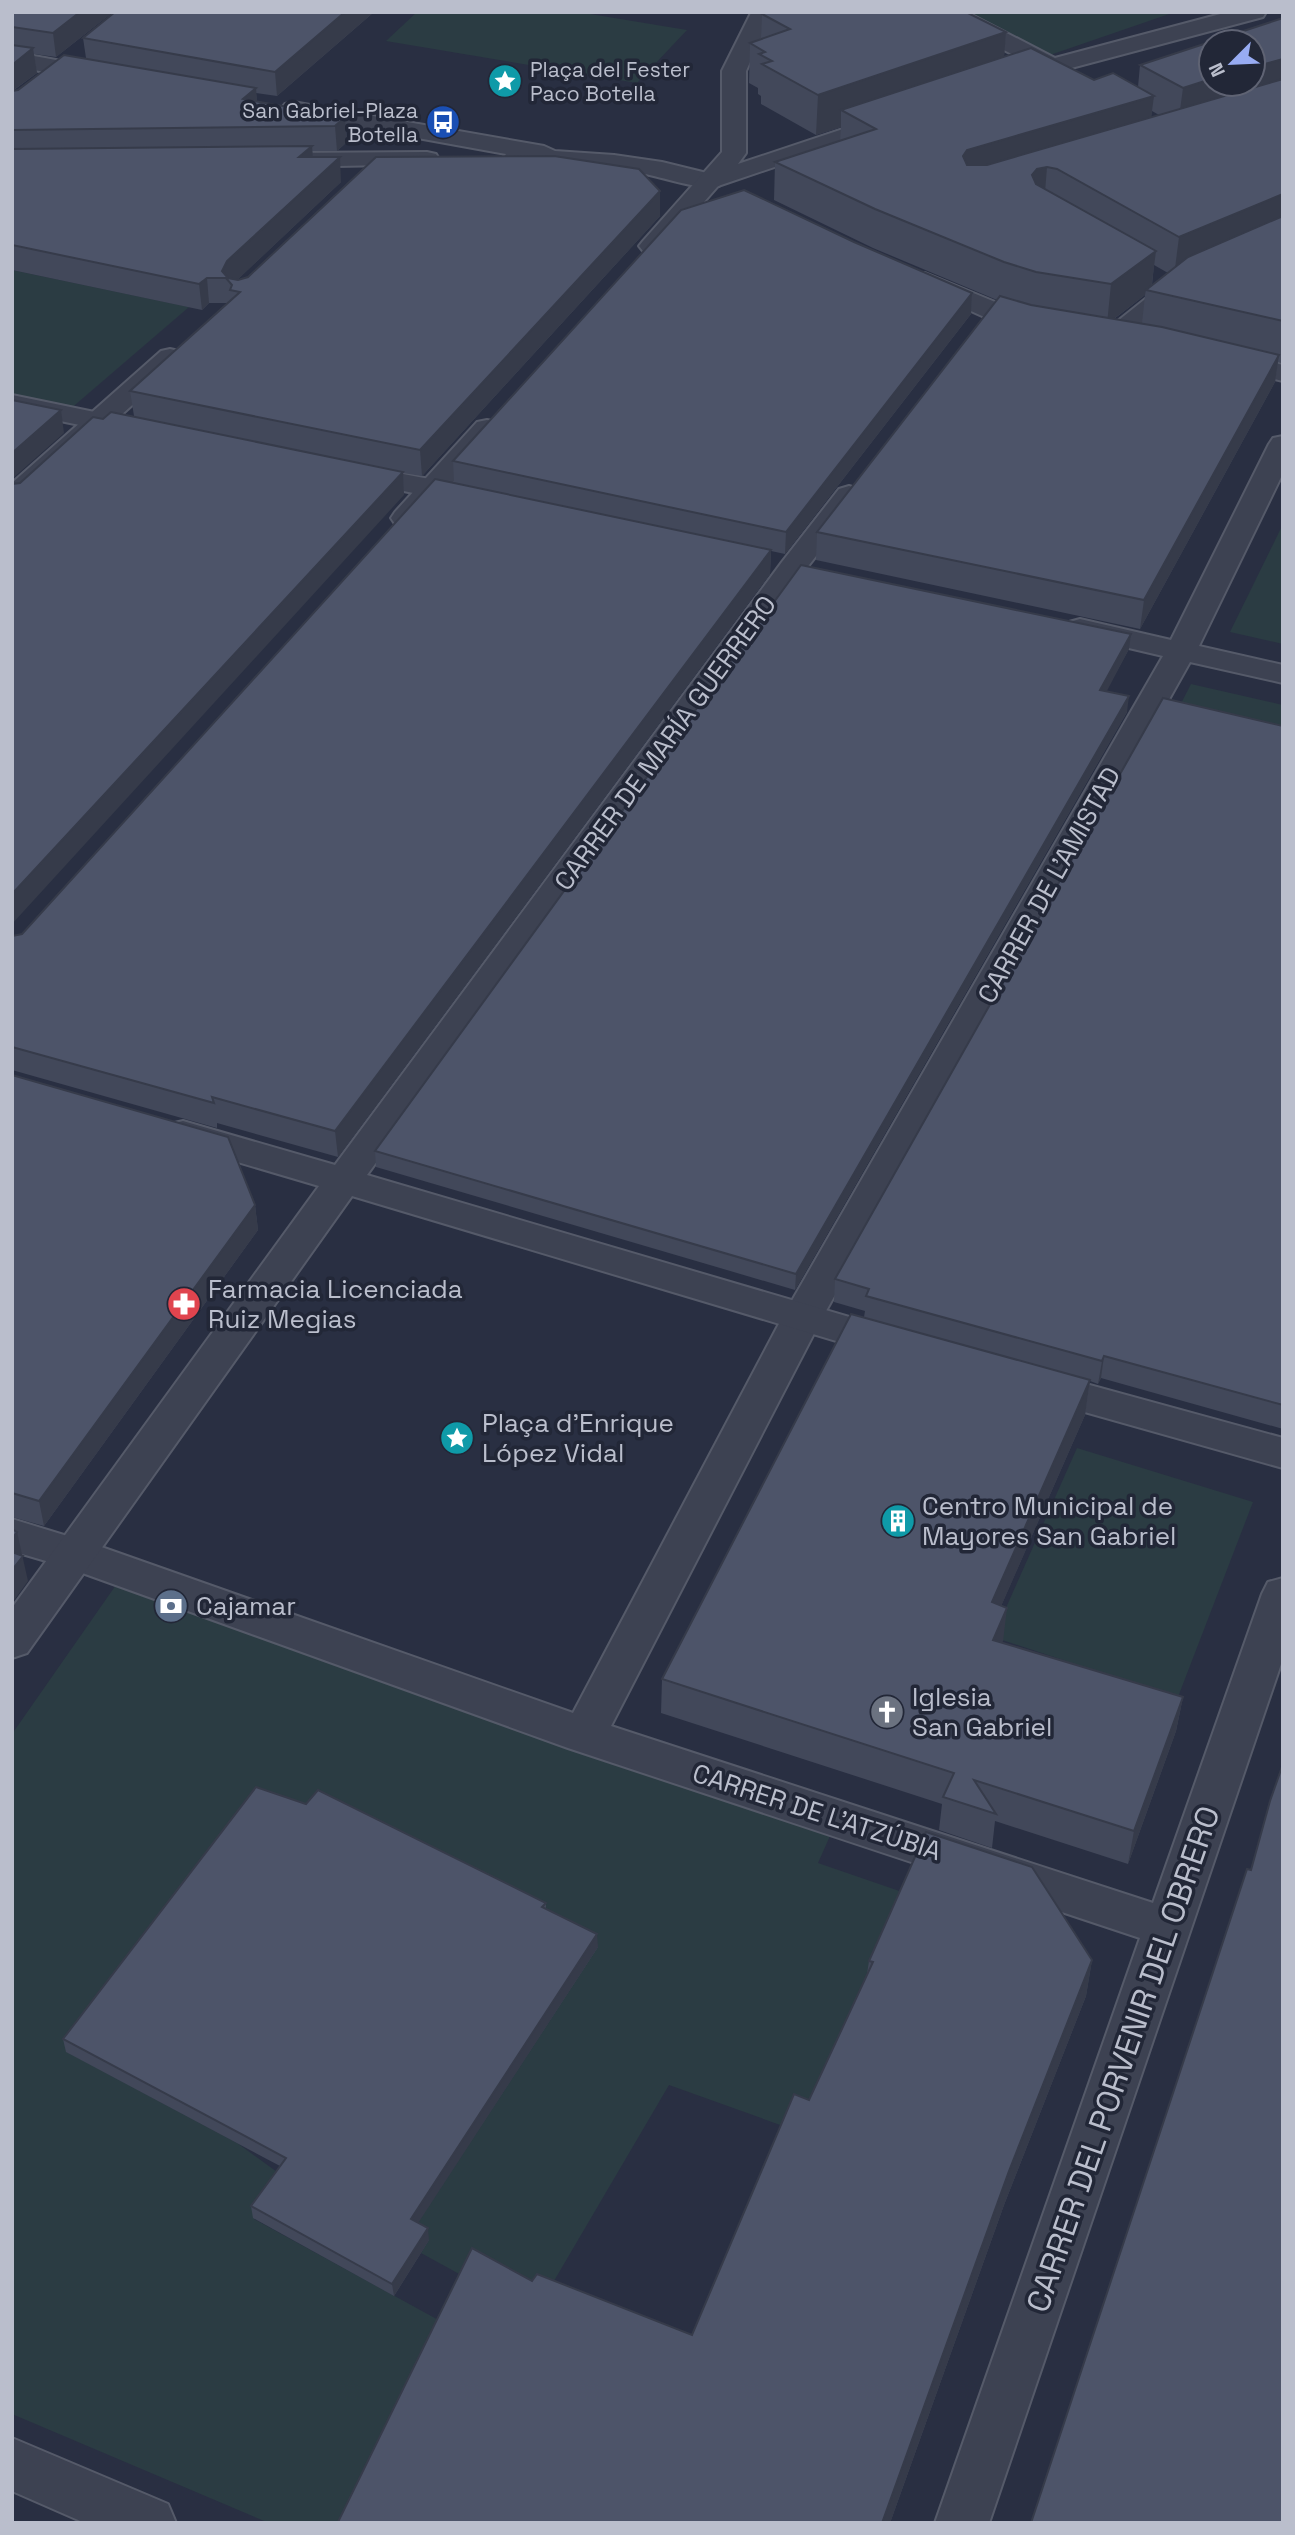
<svg xmlns="http://www.w3.org/2000/svg" width="1295" height="2535" viewBox="0 0 1295 2535" font-family="'Space Grotesk',sans-serif">
	<style>
		.green { fill: #2b3c43 }
		.lines { fill: none; stroke-linecap: round; stroke-linejoin: round }
		.pedestrian-casing { stroke: #555a69; stroke-width: 4 }
		.minor-casing { stroke: #555a69; stroke-width: 4 }
		.tertiary-casing { stroke: #555a69; stroke-width: 4 }
		.pedestrian { fill: #3d4252; fill-rule: evenodd }
		.minor { fill: #3d4252; fill-rule: evenodd }
		.tertiary { fill: #3d4252; fill-rule: evenodd }
		.wall { fill: #42485a; fill-rule: evenodd }
		.shaded-wall { fill: #363b4a }
		.building { fill: #4d5469; stroke: #363b4a; stroke-width: 2 }
		.labels { text-anchor: middle; dominant-baseline: central; stroke-width: 7; stroke-linejoin: round; paint-order: stroke }
		.far-poi-label { font-size: 21px; fill: #babecc; stroke: #222737; text-anchor: start }
		.street-label { font-size: 26px; fill: #babecc; stroke: #222737 }
		.poi-label { font-size: 26px; fill: #babecc; stroke: #222737; text-anchor: start }
		.near-street-label { font-size: 32px; fill: #babecc; stroke: #222737 }
	</style>
	<rect width="100%" height="100%" fill="#292f42"/>
	<g class="green">
		<path d="M417,12H578L687,30L637,83L386,41Z"/>
		<path d="M965,12H1175L1050,55Z"/>
		<path d="M12,270L189,307L47,429L12,421Z"/>
		<path d="M1283,524V644L1230,632Z"/>
		<path d="M1191,684L1283,705V745L1171,723Z"/>
		<path d="M1077,1448L1253,1502L1178,1697L983,1687L1003,1643L1069,1662L993,1637Z"/>
		<path d="M116,1585L830,1836L818,1863L911,1895L811,2136L669,2085L534,2315L421,2253L429,2240L411,2230L597,1947L67,2052L237,2143L284,2177L254,2219L453,2328L358,2523H269L12,2414V1734Z"/>
	</g>
	<g class="lines">
		<g class="pedestrian-casing">
			<path id="pedestrian" d="M12,395L109,415L113,421L109,427L99,429L12,411Z"/>
		</g>
		<g class="minor-casing">
			<g id="minor">
				<path d="M12,52L100,68L108,70L112,75L108,80L100,82L12,66Z"/>
				<path d="M293,102L544,146L555,151L614,155L662,162L719,176L722,181L719,186C699,191 661,176 639,173C598,167 557,166 515,165L506,163L503,158L506,154L285,114L281,109L285,104Z"/>
				<path d="M427,152L436,154L439,159L436,164L288,167L279,165L276,160L279,155L288,153Z"/>
				<path d="M1283,233V250L1182,294L1121,342L1112,344L1103,342L1099,336L1164,284Z"/>
				<path d="M170,349L179,351L183,357L179,363L22,504L12,507V483L161,351Z"/>
				<path d="M1283,436V473L1199,646L1283,665V683L1190,662L822,1318L611,1726L1153,1903L1262,1594L1268,1582L1283,1578V1658L989,2523H935L1140,1938L568,1748L63,1566L12,1551V1519L90,1543L573,1713L782,1318L1163,656L1069,634L1065,628L1069,622L1080,619L1171,640L1269,444L1273,438Z"/>
				<path d="M351,464L471,487L481,490L485,496L481,502L471,505L341,478L337,472L341,466Z"/>
			</g>
		</g>
		<g class="tertiary-casing">
			<g id="tertiary">
				<path d="M897,12L894,17L886,19L767,24L746,71V153L738,164L891,113L899,115L903,120L899,125L718,186L661,251L652,254L643,251L639,246L643,241L722,152V71L751,13Z"/>
				<path d="M937,12H966L1055,58L1228,12H1266L1263,17L1060,71L1011,87L1003,85L999,80L1003,75L1033,65L940,17Z"/>
				<path d="M925,273L1000,304L1048,317L1052,323L1048,329L1039,331L982,316L916,286L912,281L916,276Z"/>
				<path d="M1225,351L1283,365V381L1216,365L1212,359L1216,353Z"/>
				<path d="M487,420L497,422L501,428L497,434L415,524L405,527L395,524L391,518L395,512L477,422Z"/>
				<path d="M849,486L859,489L863,495L859,501L802,574L367,1175L907,1334L913,1344L907,1354L893,1358L352,1196L27,1653L12,1658V1608L319,1186L170,1142L165,1133L170,1124L183,1121L335,1165L782,562L839,489Z"/>
				<path d="M1035,1370L1283,1438V1468L1021,1394L1015,1384L1021,1374Z"/>
				<path d="M12,2438L168,2504L176,2523H85L12,2491Z"/>
			</g>
		</g>
		<use href="#pedestrian" class="pedestrian"/>
		<use href="#minor" class="minor"/>
		<use href="#tertiary" class="tertiary"/>
	</g>
	<g class="wall">
		<path d="M12,12H113L56,57L34,54L37,73L14,90H18L86,58L83,38L115,12H374L277,96L256,93L257,101L345,117L347,142L337,151H312L313,157L341,182L237,280L660,191V216L422,476L403,473L404,495L20,483L103,419L134,416L130,391L227,303H209L202,310L12,270Z"/>
		<path d="M762,14L1006,32L1004,56L1094,80L1138,87L1140,65L1283,18V363L1278,362L1275,382L1140,629L816,560L817,532L997,300L873,248L774,200L775,162L840,141L841,127L816,135L761,104V96L758,94V88L749,83L750,43L761,39ZM1152,111L1159,115L1151,117ZM1154,265L1168,273L1152,285ZM1145,295L1142,323L1114,319Z"/>
		<path d="M854,242L972,293L971,314L785,554L771,551L770,574L338,1157L217,1123V1128L12,1070V936L22,934L454,483L453,461Z"/>
		<path d="M1129,649L1106,691L1127,712L795,1290L376,1167L375,1151Z"/>
		<path d="M1283,726V1429L1101,1378L1098,1384L1090,1381L1085,1415L1001,1606L1002,1643L1183,1697L1176,1731L1128,1864L995,1821L992,1848L939,1830L942,1804L661,1713L662,1679L864,1317L865,1311L834,1302L835,1279Z"/>
		<path d="M12,1075L255,1205L258,1230L44,1526L12,1517Z"/>
		<path d="M546,1903V1909L598,1947L418,2222L429,2240L394,2296L253,2218L251,2206L280,2166L66,2052L63,2039Z"/>
		<path d="M1092,1960L1086,1996L1004,2205L890,2523H338L532,2281L692,2335L809,2100L867,1974L869,1961Z"/>
	</g>
	<g class="shaded-wall">
		<path d="M80,12H113L56,57L53,33Z"/>
		<path d="M345,12H374L277,96L275,72Z"/>
		<path d="M1006,32L1003,72L841,110V127L816,135L818,95Z"/>
		<path d="M33,48L37,73L12,91V65Z"/>
		<path d="M1283,59V91L1178,125L1183,88L1211,79V84H1253V67Z"/>
		<path d="M256,88L258,113L243,99Z"/>
		<path d="M1154,96L1149,133L964,188L963,156L967,150Z"/>
		<path d="M345,117L347,142L337,151L335,126Z"/>
		<path d="M312,146L314,171L299,157Z"/>
		<path d="M340,157L341,182L232,285L222,271L227,261Z"/>
		<path d="M1047,167L1044,205L1032,175L1037,169Z"/>
		<path d="M660,191V216L422,476L420,450Z"/>
		<path d="M1283,194V231L1174,276L1179,237Z"/>
		<path d="M1156,251L1151,290H1146L1145,295L1107,324L1111,284Z"/>
		<path d="M207,278L209,303L202,310L199,284Z"/>
		<path d="M972,293L971,314L785,554L786,532Z"/>
		<path d="M1279,355L1275,382L1140,629L1144,600Z"/>
		<path d="M61,410L64,433L12,479V453Z"/>
		<path d="M403,472L404,495L12,924V894Z"/>
		<path d="M771,550L770,574L338,1157L335,1131Z"/>
		<path d="M1131,634L1129,649L1099,706L1100,690Z"/>
		<path d="M1129,696L1127,712L795,1290L796,1274Z"/>
		<path d="M255,1205L258,1230L44,1526L39,1501Z"/>
		<path d="M1104,1356L1101,1378L1098,1384L1102,1361Z"/>
		<path d="M1090,1380L1085,1415L988,1636L992,1602Z"/>
		<path d="M17,1532L28,1581L12,1603V1539Z"/>
		<path d="M1007,1608L1003,1642L993,1640Z"/>
		<path d="M1183,1697L1176,1731L1128,1864L1134,1831Z"/>
		<path d="M597,1934L598,1947L413,2231L411,2219Z"/>
		<path d="M1092,1960L1086,1996L1004,2205L890,2523H882L1009,2171Z"/>
		<path d="M428,2228L429,2240L394,2296L392,2284Z"/>
	</g>
	<g class="building">
		<path d="M12,12H80L53,33L12,27Z"/>
		<path d="M115,12H345L275,72L83,38Z"/>
		<path d="M767,12H966L1006,32L818,95L762,64L772,61L759,54L765,52L750,43L790,29L762,14Z"/>
		<path d="M1283,18V59L1253,67V42H1211V79L1183,88L1140,65Z"/>
		<path d="M12,45L33,48L12,65Z"/>
		<path d="M1031,48L1094,80L1113,73L1154,96L967,150L963,156L967,165H987L1283,79V194L1179,237L1057,169L1047,167L1037,169L1032,175L1036,184L1156,251L1111,284L1036,272L1004,262L875,209L775,162L876,129L841,110Z"/>
		<path d="M64,55L256,88L243,99L345,117L335,126L12,130V91L18,90Z"/>
		<path d="M312,146L299,157H340L227,261L222,271L228,278L238,280L248,277L376,157L554,156L639,169L660,191L420,450L130,391L240,292L230,290L232,285L226,278H207L199,284L12,245V149Z"/>
		<path d="M744,190L854,242L972,293L786,532L453,461L681,210Z"/>
		<path d="M1283,216V321L1146,290L1188,257Z"/>
		<path d="M1000,296L1031,305L1162,327L1279,355L1144,600L817,532Z"/>
		<path d="M12,400L61,410L12,453Z"/>
		<path d="M111,412L403,472L12,894V484L20,483L93,417L103,419Z"/>
		<path d="M435,479L771,550L335,1131L212,1097L214,1103L12,1047V936L22,934Z"/>
		<path d="M801,565L1131,634L1100,690L1129,696L796,1274L375,1151Z"/>
		<path d="M1163,698L1283,726V1405L1104,1356L1102,1361L866,1296L869,1289L835,1279Z"/>
		<path d="M12,1075L228,1137L255,1205L39,1501L12,1493Z"/>
		<path d="M851,1314L1090,1380L992,1602L1007,1608L993,1640L1183,1697L1134,1831L974,1780L996,1814L943,1797L954,1773L662,1679Z"/>
		<path d="M12,1529L17,1532L12,1539Z"/>
		<path d="M12,1552L23,1556L12,1570Z"/>
		<path d="M1283,1764V2523H1031L1247,1869L1251,1870L1270,1801Z"/>
		<path d="M256,1787L306,1804L318,1790L546,1903L542,1907L597,1934L411,2219L428,2228L392,2284L251,2206L286,2158L63,2039Z"/>
		<path d="M926,1832L1032,1867L1092,1960L1009,2171L882,2523H340L338,2522L472,2248L532,2281L537,2274L692,2335L794,2094L809,2100L873,1962L869,1961Z"/>
	</g>
	<defs>
		<g id="sight-disc" transform="scale(1.75)"><circle r="9.5" fill="#0f9aa8" stroke="#222737"/><path d="M0-6L1.8-2.2L6-1.7L2.9 1.2L3.7 5.4L0 3.3L-3.7 5.4L-2.9 1.2L-6-1.7L-1.8-2.2Z" fill="#fff"/></g>
		<g id="bus-disc" transform="scale(1.75)"><circle r="9.5" fill="#1a4fb4" stroke="#222737"/><path d="M-5-6H5V4H4V6H2V4H-2V6H-4V4H-5ZM-3.5-4V0h7V-4ZM-3.5 1.2v1.5H-2V1.2ZM2 1.2v1.5H3.5V1.2Z" fill="#fff"/></g>
		<g id="pharmacy-disc" transform="scale(1.75)"><circle r="9.5" fill="#e0444e" stroke="#222737"/><path d="M-2-6h4v4h4v4h-4v4h-4v-4h-4v-4h4Z" fill="#fff"/></g>
		<g id="building-disc" transform="scale(1.75)"><circle r="9.5" fill="#0f9aa8" stroke="#222737"/><path d="M-4-6H4V6H1V3H-1V6H-4ZM-2.5-4.3h1.7v1.8h-1.7ZM.8-4.3h1.7v1.8H.8ZM-2.5-1h1.7V.8h-1.7ZM.8-1h1.7V.8H.8Z" fill="#fff"/></g>
		<g id="bank-disc" transform="scale(1.75)"><circle r="9.5" fill="#5c6f8a" stroke="#222737"/><path d="M-6-4H6V4H-6ZM0-2.3a2.3 2.3 0 1 0 0 4.6a2.3 2.3 0 1 0 0-4.6Z" fill="#fff"/></g>
		<g id="church-disc" transform="scale(1.75)"><circle r="9.5" fill="#6b7280" stroke="#222737"/><path d="M-1.2-6h2.4v3.5h3.3v2.4h-3.3V6h-2.4V-.1h-3.3v-2.4h3.3Z" fill="#fff"/></g>
	</defs>
	<g fill-rule="evenodd">
		<use href="#sight-disc" x="505" y="81"/>
		<use href="#bus-disc" x="443" y="122"/>
		<use href="#pharmacy-disc" x="184" y="1304"/>
		<use href="#sight-disc" x="457" y="1438"/>
		<use href="#building-disc" x="898" y="1521"/>
		<use href="#bank-disc" x="171" y="1606"/>
		<use href="#church-disc" x="887" y="1712"/>
	</g>
	<g class="labels">
		<g class="far-poi-label">
			<text x="530" y="69">Plaça del Fester<tspan x="530" dy="24">Paco Botella</tspan></text>
			<text x="418" y="110" text-anchor="end">San Gabriel-Plaza<tspan x="418" dy="24">Botella</tspan></text>
		</g>
		<g class="street-label">
			<text transform="translate(665 743) rotate(-54)">CARRER DE MARÍA GUERRERO</text>
			<text transform="translate(1049 885) rotate(-61)">CARRER DE L'AMISTAD</text>
			<text transform="translate(817 1812) rotate(18)">CARRER DE L'ATZÚBIA</text>
		</g>
		<g class="poi-label">
			<text x="208" y="1289">Farmacia Licenciada<tspan x="208" dy="30">Ruiz Megias</tspan></text>
			<text x="482" y="1423">Plaça d'Enrique<tspan x="482" dy="30">López Vidal</tspan></text>
			<text x="922" y="1506">Centro Municipal de<tspan x="922" dy="30">Mayores San Gabriel</tspan></text>
			<text x="196" y="1606">Cajamar</text>
			<text x="912" y="1697">Iglesia<tspan x="912" dy="30">San Gabriel</tspan></text>
		</g>
		<g class="near-street-label">
			<text transform="translate(1123 2059) rotate(-71)">CARRER DEL PORVENIR DEL OBRERO</text>
		</g>
	</g>
	<rect width="1295" height="2535" fill="none" stroke="#babecc" stroke-width="28"/>
	<g transform="translate(1232 63) rotate(246)"><circle r="33" fill="#222737" stroke="#5f6373" stroke-width="2"/>
	<path d="M0-5L12 26L0 18L-12 26Z" fill="#98acf3"/>
	<text y="-10" font-size="19" font-weight="bold" text-anchor="middle" fill="#babecc">N</text>
	</g>
</svg>
